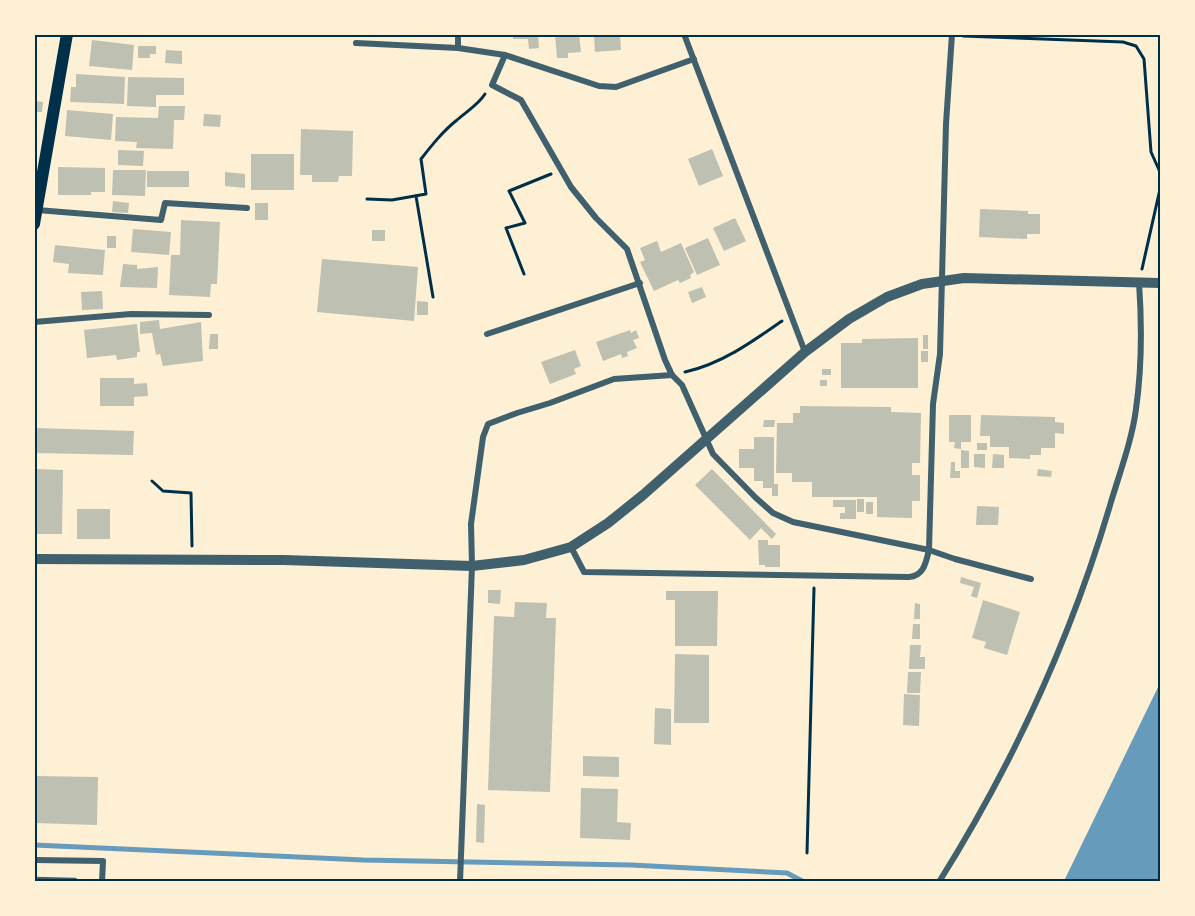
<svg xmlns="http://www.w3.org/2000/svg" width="1195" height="916" viewBox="0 0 1195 916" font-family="'Asap Condensed',sans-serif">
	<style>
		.water { fill: #669bbc }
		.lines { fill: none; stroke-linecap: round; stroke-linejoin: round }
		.stream { stroke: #669bbc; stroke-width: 5 }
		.building { fill: #bec0b2 }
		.path { stroke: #003049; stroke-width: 3 }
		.service { stroke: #3f606c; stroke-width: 4.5 }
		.minor { stroke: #3f606c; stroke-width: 6 }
		.tertiary { stroke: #3f606c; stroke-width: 10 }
		.secondary { stroke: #003049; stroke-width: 12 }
		.neatline { fill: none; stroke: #003049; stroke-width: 2 }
	</style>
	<rect width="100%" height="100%" fill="#fdf0d5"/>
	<path class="water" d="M1160,683V880L1064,881Z"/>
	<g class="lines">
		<path class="stream" d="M34,845L363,860L631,865L787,873L804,882"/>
	</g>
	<g class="building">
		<path d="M513,34H538L539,48L529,49L528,39H513Z"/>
		<path d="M555,34H579L581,52L568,53V58H557Z"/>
		<path d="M602,34H620L621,50L595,52L594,37H602Z"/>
		<path d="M92,40L134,45L132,70L89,66Z"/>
		<path d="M138,46H156V54H150V58H138Z"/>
		<path d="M166,50L182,51V64L165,63Z"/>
		<path d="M76,74L125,77L124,104L70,102L71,87H76Z"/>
		<path d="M128,77L184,78V95H156V107L127,106Z"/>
		<path d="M34,101L43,102L42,112H34Z"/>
		<path d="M159,106H185L184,120H174L173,149L136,148L137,142L115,141L116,117L158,118Z"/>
		<path d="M67,110L113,114L111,140L65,136Z"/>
		<path d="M204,114L221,115L220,127L203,126Z"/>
		<path d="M301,129L353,131L352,176H339L338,182H312V175H300Z"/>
		<path d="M712,149L723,176L699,186L688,159Z"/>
		<path d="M118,150L144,151L143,166L118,165Z"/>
		<rect x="251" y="154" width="43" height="36"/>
		<path d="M58,167L105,168V192H91V195H58Z"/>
		<path d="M113,170H146L145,196L112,195Z"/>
		<rect x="147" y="171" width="42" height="16"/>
		<path d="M225,172L245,174V188L225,186Z"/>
		<path d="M113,201L129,203L128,213L112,212Z"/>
		<rect x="255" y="203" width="13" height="17"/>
		<path d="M980,209L1028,211V214H1040V234H1027V239L979,237Z"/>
		<path d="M735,218L746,241L724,251L713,228Z"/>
		<path d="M181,220L220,222L217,284H211L210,297L169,295L171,255H180Z"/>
		<path d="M133,229L171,232L169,255L131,252Z"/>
		<rect x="372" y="230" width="13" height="11"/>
		<rect x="107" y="236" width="9" height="12"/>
		<path d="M708,238L720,265L697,275L685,248Z"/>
		<path d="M657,241L661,252L681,243L694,272L690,275L691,278L680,283L678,280L654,291L640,262L645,260L640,248Z"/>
		<path d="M55,245L105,250L103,275L68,273L69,264L53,262Z"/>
		<path d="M322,259L418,267L414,321L317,312Z"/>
		<path d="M123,264L137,265V269L158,267L157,288L120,287Z"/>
		<path d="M702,287L706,297L692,303L688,292Z"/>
		<path d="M102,291L103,309L82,310L81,292Z"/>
		<path d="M417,301L428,302V315H417Z"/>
		<path d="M159,320L160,329L201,322L203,361L163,366L160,354L156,355L152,333L140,334V322Z"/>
		<path d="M137,324L140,352H137V357L117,360L116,355L87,358L84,330Z"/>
		<path d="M630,330L631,333L636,330L639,338L633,340L637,348L627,352L628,356L622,358L621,354L603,361L596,342Z"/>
		<path d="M210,334H218V349H209Z"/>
		<rect x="923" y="335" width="5" height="14"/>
		<path d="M918,338V388H841V343H862V339Z"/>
		<path d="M575,350L581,366L574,369L576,374L550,384L541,362Z"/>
		<rect x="921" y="351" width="7" height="11"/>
		<rect x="822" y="369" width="9" height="6"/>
		<path d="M100,378H134V384L147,383L148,396L134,397V406H100Z"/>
		<rect x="820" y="380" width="7" height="6"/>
		<path d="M800,406L891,407V412L921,413L920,463H912V475H920V501H912V518L877,517V497H812V482H792V473H776L777,423H793V413H800Z"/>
		<path d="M949,415H971V442H961V449L954,448L955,442H949Z"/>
		<path d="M981,415L1055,417V422L1064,423V434L1055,433V448H1041V455H1030V459L1009,458V447H990V436H980Z"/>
		<path d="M764,420H775L774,427H763Z"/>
		<path d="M36,428L134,431L133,455L35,453Z"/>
		<path d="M754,437H774V484H778V496H772V488H763V481H754V468H739V449H754Z"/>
		<rect x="977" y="443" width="10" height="7"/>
		<path d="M961,450L969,451V468H961Z"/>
		<path d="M974,454H985V468L974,467Z"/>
		<path d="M993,454L1004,455V468H992Z"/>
		<path d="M951,462H955V471H960V478H950Z"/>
		<path d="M37,469L63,470L62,534H36Z"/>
		<path d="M712,469L776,534L772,539L761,528L750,540L695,485Z"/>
		<path d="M1038,469L1052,471L1051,477L1037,476Z"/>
		<rect x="857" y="499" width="7" height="13"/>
		<path d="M833,500H856V519H840V513H845V507H833Z"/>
		<rect x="866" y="502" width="7" height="12"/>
		<path d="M977,506L999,507L998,525H976Z"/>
		<rect x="77" y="509" width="33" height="30"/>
		<path d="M758,540H768V545H780V567H765V565H759Z"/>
		<path d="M961,577L981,583L977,598L971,596L974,587L960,583Z"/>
		<path d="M488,590H501L500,604L488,603Z"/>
		<path d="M666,591H718L717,646H675V600H666Z"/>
		<path d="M983,600L1020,612L1007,655L984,648L986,642L972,638Z"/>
		<path d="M515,602L547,603L546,618H556L550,792L488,790L494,616L514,617Z"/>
		<path d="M915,603L920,604V619H914Z"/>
		<path d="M913,624H920V639H912Z"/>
		<path d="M910,645H921L920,657H925V669H909Z"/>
		<path d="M675,654L709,655V723H674Z"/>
		<path d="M908,672H921L920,693H907Z"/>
		<path d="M904,694L920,695L919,726L903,725Z"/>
		<path d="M655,708L671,709V745L654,744Z"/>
		<path d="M583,756L619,757V777L583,776Z"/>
		<path d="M34,776L98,777L97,825L34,823Z"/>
		<path d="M581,788L618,789L617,822L631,823L630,840L580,838Z"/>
		<path d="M477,804L485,805L484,843L476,842Z"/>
	</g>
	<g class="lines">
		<g class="path">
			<path d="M906,34L941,35"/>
			<path d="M963,36L1123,42L1136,46L1144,59L1151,152L1160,172"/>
			<path d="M416,196L433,297"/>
			<path d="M367,199L392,200L426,194L421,159C432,145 443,131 457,120C467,111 478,105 485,94"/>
			<path d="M1142,269L1160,189"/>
			<path d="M524,274L506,228L525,223L509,191L551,174"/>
			<path d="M685,372C721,364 752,342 782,321"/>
			<path d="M152,481L163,491L191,493L192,546"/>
			<path d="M807,853L814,588"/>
		</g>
		<path class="service" d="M34,879L75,880V882"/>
		<g class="minor">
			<path d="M458,34V48"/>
			<path d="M684,34L805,352"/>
			<path d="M356,43L458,48L505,55L599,86L616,87L694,59"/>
			<path d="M505,55L492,85L521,100L571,187L596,218L627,249L665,360L672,375L682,385L713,454L756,498L773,513L793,522L929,550L955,559L1031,579"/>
			<path d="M37,210L161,220L165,203L247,208"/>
			<path d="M34,322L131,314L209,315"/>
			<path d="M487,334L640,283"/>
			<path d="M571,547L584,572L909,577C924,576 926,562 929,550L933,404L940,354L946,124L952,34"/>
			<path d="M34,860L103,861L102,882"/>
			<path d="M460,882L472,566L471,524L483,437L488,424L517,413L550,403L614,379L672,375"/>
			<path d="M939,882C1013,764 1072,635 1111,502C1120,472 1132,440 1136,409C1142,367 1142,325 1139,282"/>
		</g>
		<path class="tertiary" d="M34,559L284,560L472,566L524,560L571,547L608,523L643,495L805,352L849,319L887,297L922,284L964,278L1160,283"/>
		<path class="secondary" d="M34,224L67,34"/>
	</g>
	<rect width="1195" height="916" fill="none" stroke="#fdf0d5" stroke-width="72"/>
	<rect x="36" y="36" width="1123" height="844" class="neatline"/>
</svg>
